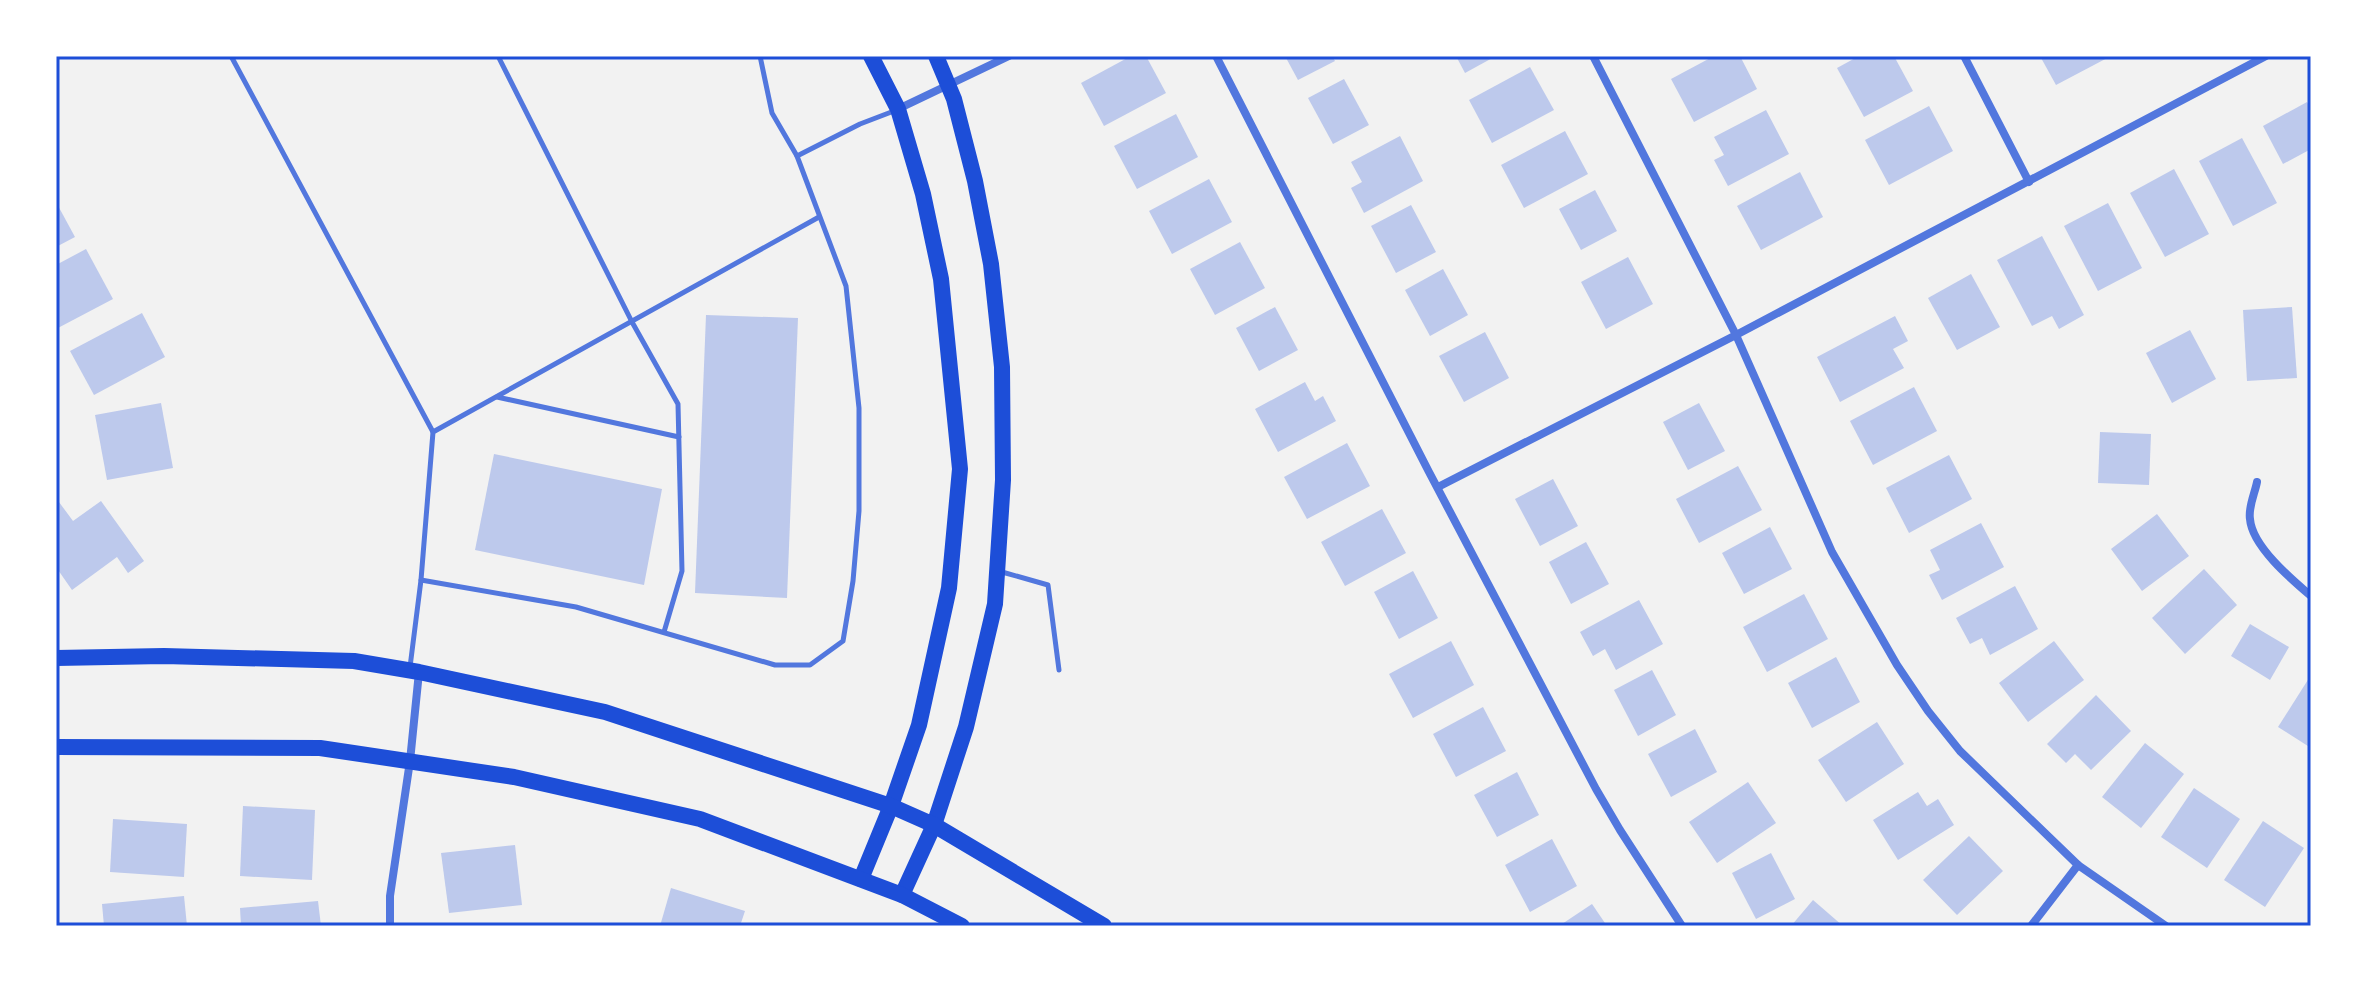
<svg xmlns="http://www.w3.org/2000/svg" width="2367" height="982" viewBox="0 0 2367 982" font-family="Commissioner,sans-serif">
	<style>
		.building { fill: #bdc9ec }
		.lines { fill: none; stroke-linecap: round; stroke-linejoin: round }
		.service { stroke: #5277de; stroke-width: 5 }
		.minor { stroke: #5277de; stroke-width: 8 }
		.secondary { stroke: #1d4ed8; stroke-width: 16 }
		.primary { stroke: #1d4ed8; stroke-width: 16 }
		.neatline { fill: none; stroke: #1d4ed8; stroke-width: 3 }
	</style>
	<rect width="100%" height="100%" fill="#f2f2f2"/>
	<g class="building">
		<path d="M1131,56H1146L1166,93L1104,126L1081,83Z"/>
		<path d="M1285,56H1332L1335,61L1298,80Z"/>
		<path d="M1456,56H1496L1465,73Z"/>
		<path d="M1714,56H1740L1757,89L1694,122L1671,79Z"/>
		<path d="M1859,56H1894L1913,91L1864,117L1837,68Z"/>
		<path d="M2040,56H2111L2056,85Z"/>
		<path d="M1530,67L1554,110L1492,143L1469,100Z"/>
		<path d="M1344,79L1369,125L1333,144L1308,98Z"/>
		<path d="M2307,102L2311,109V149L2283,164L2263,126Z"/>
		<path d="M1929,106L1953,151L1889,185L1865,140Z"/>
		<path d="M1766,110L1789,154L1728,186L1714,160L1724,155L1714,137Z"/>
		<path d="M1176,114L1198,157L1137,189L1114,146Z"/>
		<path d="M1565,131L1588,174L1524,208L1501,165Z"/>
		<path d="M1400,136L1423,181L1364,213L1351,188L1362,182L1351,162Z"/>
		<path d="M2242,138L2277,203L2233,226L2199,161Z"/>
		<path d="M2174,169L2209,234L2165,257L2130,193Z"/>
		<path d="M1800,172L1823,217L1761,250L1737,206Z"/>
		<path d="M1209,179L1232,222L1172,254L1149,211Z"/>
		<path d="M1595,190L1617,231L1581,250L1559,209Z"/>
		<path d="M56,202L75,237L56,247Z"/>
		<path d="M2108,203L2142,268L2098,291L2064,226Z"/>
		<path d="M1411,205L1436,252L1396,273L1371,226Z"/>
		<path d="M2042,236L2084,315L2059,329L2052,316L2032,326L1997,260Z"/>
		<path d="M1240,242L1265,288L1215,315L1190,269Z"/>
		<path d="M86,249L113,299L56,329V265Z"/>
		<path d="M1628,257L1653,304L1606,329L1581,282Z"/>
		<path d="M1443,269L1468,315L1430,336L1405,290Z"/>
		<path d="M1971,274L2000,327L1957,350L1928,298Z"/>
		<path d="M1275,307L1298,350L1259,371L1236,328Z"/>
		<path d="M2292,307L2297,378L2247,381L2243,310Z"/>
		<path d="M142,313L165,357L94,395L70,351Z"/>
		<path d="M706,315L798,318L787,598L695,593Z"/>
		<path d="M1895,316L1908,341L1893,349L1904,368L1840,402L1817,357Z"/>
		<path d="M2190,330L2216,379L2172,403L2146,353Z"/>
		<path d="M1485,332L1509,378L1464,402L1439,356Z"/>
		<path d="M1305,382L1315,401L1323,396L1336,421L1278,452L1255,409Z"/>
		<path d="M1914,387L1937,431L1873,465L1850,421Z"/>
		<path d="M161,403L173,468L107,480L95,415Z"/>
		<path d="M1699,403L1725,451L1688,470L1663,422Z"/>
		<path d="M2100,432L2151,434L2149,485L2098,483Z"/>
		<path d="M1347,443L1370,486L1307,519L1284,477Z"/>
		<path d="M494,454L662,489L644,585L475,550Z"/>
		<path d="M1949,455L1972,499L1909,533L1886,488Z"/>
		<path d="M1738,466L1762,510L1699,543L1676,499Z"/>
		<path d="M1553,479L1578,526L1540,546L1515,499Z"/>
		<path d="M56,498L73,521L101,501L144,561L128,573L117,557L72,590L56,567Z"/>
		<path d="M1382,509L1406,553L1345,586L1321,542Z"/>
		<path d="M2157,514L2189,556L2142,591L2111,549Z"/>
		<path d="M1981,523L2004,567L1942,600L1929,575L1940,570L1930,550Z"/>
		<path d="M1770,527L1792,569L1744,594L1722,553Z"/>
		<path d="M1586,542L1609,584L1571,604L1549,562Z"/>
		<path d="M2204,569L2237,605L2185,654L2152,618Z"/>
		<path d="M1413,571L1438,618L1399,639L1374,592Z"/>
		<path d="M2015,586L2038,629L1990,655L1982,638L1970,644L1956,618Z"/>
		<path d="M1804,594L1828,639L1767,672L1743,627Z"/>
		<path d="M1639,600L1663,644L1616,670L1605,649L1593,656L1580,632Z"/>
		<path d="M2250,624L2289,647L2270,680L2231,656Z"/>
		<path d="M1451,641L1474,685L1413,718L1389,674Z"/>
		<path d="M2054,641L2084,680L2028,722L1999,683Z"/>
		<path d="M1836,657L1860,702L1812,728L1788,683Z"/>
		<path d="M1652,670L1676,715L1638,736L1614,690Z"/>
		<path d="M2311,675V748L2278,727Z"/>
		<path d="M2096,695L2131,731L2091,770L2075,754L2066,763L2047,744Z"/>
		<path d="M1483,707L1506,751L1456,777L1433,734Z"/>
		<path d="M1877,722L1904,764L1846,802L1818,760Z"/>
		<path d="M1695,729L1717,772L1671,797L1648,754Z"/>
		<path d="M2145,743L2184,774L2141,828L2102,797Z"/>
		<path d="M1517,772L1539,815L1497,837L1474,795Z"/>
		<path d="M1748,782L1776,823L1717,863L1689,822Z"/>
		<path d="M2194,788L2240,819L2207,868L2161,837Z"/>
		<path d="M1918,792L1927,806L1938,799L1954,825L1898,860L1873,820Z"/>
		<path d="M243,806L315,810L312,880L240,876Z"/>
		<path d="M113,819L187,824L184,877L110,872Z"/>
		<path d="M2263,821L2304,848L2265,907L2224,880Z"/>
		<path d="M1969,836L2003,871L1957,915L1923,880Z"/>
		<path d="M1552,839L1577,886L1530,912L1505,865Z"/>
		<path d="M515,845L522,905L449,913L441,853Z"/>
		<path d="M1771,853L1795,899L1756,919L1732,873Z"/>
		<path d="M671,888L745,911L740,926H660Z"/>
		<path d="M184,896L187,926H104L102,904Z"/>
		<path d="M1813,900L1843,926H1791Z"/>
		<path d="M318,901L321,926H241L240,908Z"/>
		<path d="M1592,904L1607,926H1559Z"/>
	</g>
	<g class="lines">
		<g class="service">
			<path d="M231,56L433,432"/>
			<path d="M498,56L632,322L678,404L682,571L664,632"/>
			<path d="M760,56L772,113L797,156"/>
			<path d="M497,397L679,437"/>
			<path d="M1002,572L1048,585L1059,670"/>
			<path d="M421,580L433,432L819,217"/>
			<path d="M410,667L421,580L576,607L775,665H810L843,641L853,581L859,511V408L846,286L797,156L860,124L894,111"/>
		</g>
		<g class="minor">
			<path d="M1216,56L1429,472L1596,789L1620,830L1682,926"/>
			<path d="M1593,56L1736,335L1832,552L1897,665L1928,711L1960,751L2078,865L2166,926"/>
			<path d="M1964,56L2029,182"/>
			<path d="M898,109L1009,56"/>
			<path d="M2257,482C2255,493 2248,507 2250,519C2252,546 2291,579 2311,596"/>
			<path d="M1438,487L1736,335L2266,56"/>
			<path d="M390,926V896L410,761L419,672"/>
			<path d="M2031,926L2078,865"/>
		</g>
		<g class="secondary">
			<path d="M861,879L891,806L919,725L949,588L960,469L941,279L923,194L898,109L871,56"/>
			<path d="M902,895L934,825L966,727L995,604L1003,480L1002,367L991,264L975,181L954,99L936,56"/>
		</g>
		<g class="primary">
			<path d="M56,658L164,656L354,661L419,672L605,712L891,806L934,825L1104,926"/>
			<path d="M56,747L320,748L514,777L700,819L902,895L962,926"/>
		</g>
	</g>
	<rect width="2367" height="982" fill="none" stroke="#ffffff" stroke-width="116"/>
	<rect x="58" y="58" width="2251" height="866" class="neatline"/>
</svg>
